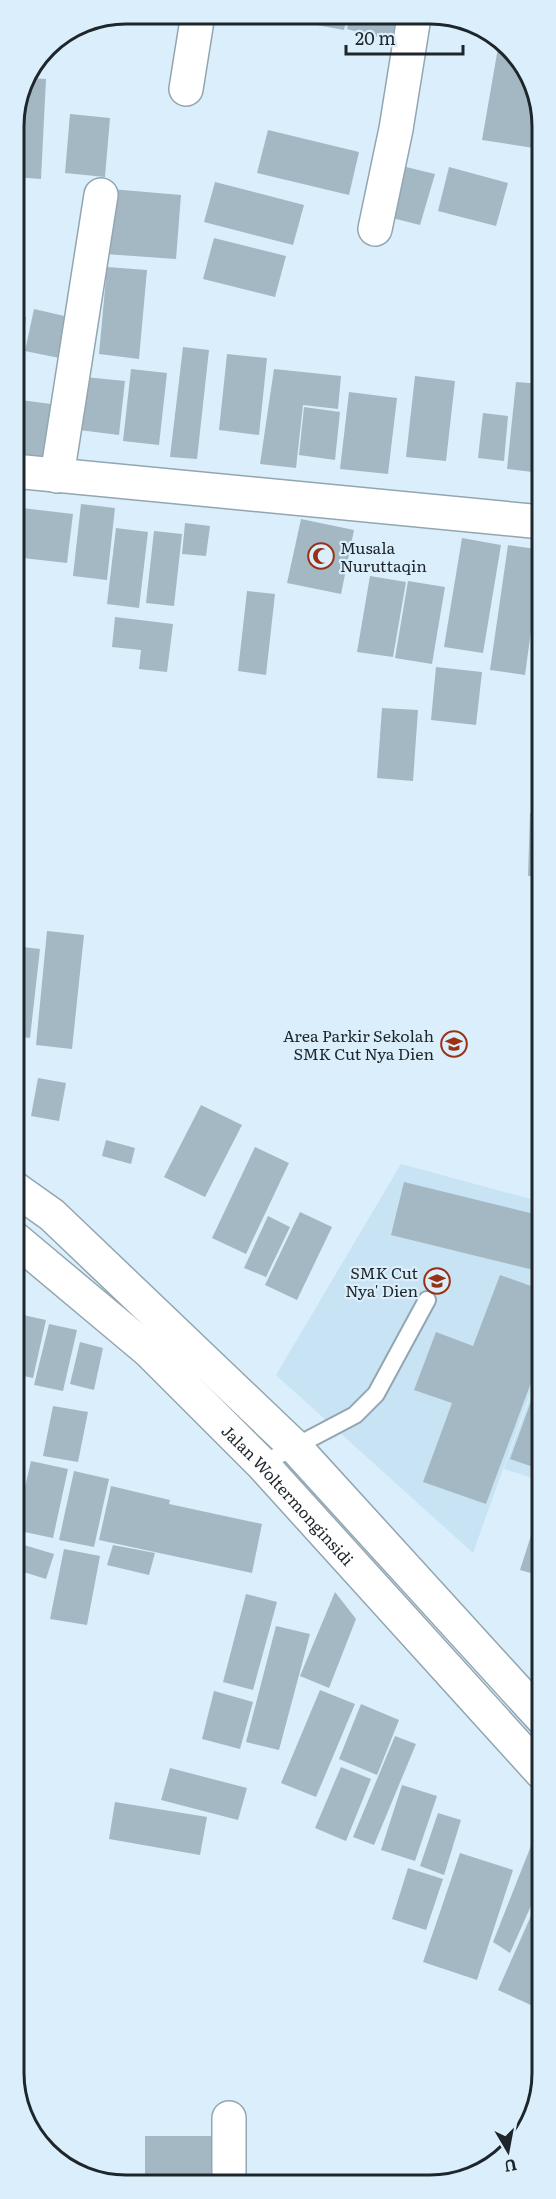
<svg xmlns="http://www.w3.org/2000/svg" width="556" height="2199" viewBox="0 0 556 2199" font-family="Literata,serif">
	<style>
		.built { fill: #c8e3f4 }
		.building { fill: #a4b8c4 }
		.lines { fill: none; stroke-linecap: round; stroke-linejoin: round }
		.lane-casing { stroke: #92a6b1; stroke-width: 20 }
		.street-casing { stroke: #92a6b1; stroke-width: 36 }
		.secondary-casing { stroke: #92a6b1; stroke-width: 36 }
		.lane { stroke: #fff; stroke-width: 16 }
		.street { stroke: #fff; stroke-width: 33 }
		.secondary { stroke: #fff; stroke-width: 33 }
		.labels { text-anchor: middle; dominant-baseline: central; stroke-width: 4.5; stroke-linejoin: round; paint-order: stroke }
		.poi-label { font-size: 16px; fill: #1f262b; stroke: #daeffb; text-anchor: end }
		.street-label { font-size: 16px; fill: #1f262b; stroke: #daeffb }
		.rim { fill: none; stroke: #1f262b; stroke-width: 3 }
	</style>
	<rect width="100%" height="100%" fill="#daeffb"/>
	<g class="built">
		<path d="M401,1164L542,1202V1360L473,1553L276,1375Z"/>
		<path d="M542,1365V1481L504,1469Z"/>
	</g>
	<g class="building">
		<path d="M296,15L347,16L344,30L295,21Z"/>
		<path d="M350,16L402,17L396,42L347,29Z"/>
		<path d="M499,42L514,51L541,111L540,149L482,140Z"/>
		<path d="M32,78L46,79L41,179L14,177V119Z"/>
		<path d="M70,114L110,118L105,177L65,173Z"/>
		<path d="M268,130L359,152L349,195L257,173Z"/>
		<path d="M402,166L435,174L420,225L388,217Z"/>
		<path d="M449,167L508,183L496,226L438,211Z"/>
		<path d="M215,182L304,205L293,245L204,222Z"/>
		<path d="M111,189L181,195L176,259L105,254Z"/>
		<path d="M214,238L286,256L275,297L203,279Z"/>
		<path d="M107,267L147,270L139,359L99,354Z"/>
		<path d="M34,309L73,318L64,359L25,351Z"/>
		<path d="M14,316L26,317L19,371L14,370Z"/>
		<path d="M183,347L209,350L197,459L170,457Z"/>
		<path d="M227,354L267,358L259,435L219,430Z"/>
		<path d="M131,369L167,373L159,445L123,441Z"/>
		<path d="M274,369L341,376L338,409L303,405L296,468L260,464Z"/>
		<path d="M415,376L455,381L446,461L406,457Z"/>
		<path d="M85,377L125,381L119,435L79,430Z"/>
		<path d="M516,382L542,384L540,473L507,469Z"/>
		<path d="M349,392L397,398L388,474L340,469Z"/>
		<path d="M20,400L59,405L53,458L14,453Z"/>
		<path d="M304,407L340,412L335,460L299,455Z"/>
		<path d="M483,413L508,416L504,461L478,458Z"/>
		<path d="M81,504L115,508L107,580L73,576Z"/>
		<path d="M14,507L73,514L67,563L14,557Z"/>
		<path d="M301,519L354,530L341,594L287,583Z"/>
		<path d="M185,523L210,526L206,556L182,554Z"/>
		<path d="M116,528L148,532L139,608L107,604Z"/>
		<path d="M154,531L182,534L174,606L146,603Z"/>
		<path d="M462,538L501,545L483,653L444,647Z"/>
		<path d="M508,545L542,550L525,675L490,670Z"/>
		<path d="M370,576L406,582L393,657L357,652Z"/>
		<path d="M408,581L445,587L432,664L395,658Z"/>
		<path d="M247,591L275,594L266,675L238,671Z"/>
		<path d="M540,596H542V673L532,672Z"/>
		<path d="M115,617L173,624L167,672L139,669L141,650L112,647Z"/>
		<path d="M436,667L482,672L476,725L431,720Z"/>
		<path d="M382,708L418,710L413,781L377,778Z"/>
		<path d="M530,813H542V876H528Z"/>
		<path d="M47,931L84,935L72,1049L36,1045Z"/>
		<path d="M14,946L40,949L30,1038L14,1036Z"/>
		<path d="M38,1078L66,1083L59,1121L31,1116Z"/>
		<path d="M201,1105L242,1125L205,1197L164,1177Z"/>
		<path d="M106,1140L135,1148L131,1164L102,1156Z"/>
		<path d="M255,1147L289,1163L246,1254L212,1238Z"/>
		<path d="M404,1182L542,1216V1272L391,1235Z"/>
		<path d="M300,1212L332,1227L297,1300L265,1285Z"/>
		<path d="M268,1216L290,1227L266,1277L244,1268Z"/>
		<path d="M500,1275L542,1290V1353L486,1504L423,1482L452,1403L414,1390L436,1332L473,1346Z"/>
		<path d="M14,1313L46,1320L33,1378L14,1374Z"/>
		<path d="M49,1324L77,1330L63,1391L34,1385Z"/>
		<path d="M80,1342L103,1348L94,1390L70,1384Z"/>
		<path d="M542,1371V1470L510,1459Z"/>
		<path d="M53,1406L88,1412L78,1462L43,1456Z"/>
		<path d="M31,1461L68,1469L53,1538L15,1530Z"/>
		<path d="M14,1464L24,1466L15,1497H14Z"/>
		<path d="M74,1471L109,1479L94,1547L59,1540Z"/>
		<path d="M111,1486L170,1500L169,1504L262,1524L252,1573L99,1540Z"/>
		<path d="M542,1501V1576L520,1570Z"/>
		<path d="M14,1542L54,1554L46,1579L14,1569Z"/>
		<path d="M113,1545L155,1553L149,1575L107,1565Z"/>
		<path d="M64,1549L100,1556L87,1625L50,1619Z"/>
		<path d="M335,1592L356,1619L329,1688L300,1676Z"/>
		<path d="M246,1594L277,1602L253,1690L223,1682Z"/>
		<path d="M276,1626L310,1634L279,1750L246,1742Z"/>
		<path d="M320,1690L355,1704L316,1797L281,1783Z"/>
		<path d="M214,1691L253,1702L240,1749L202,1739Z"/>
		<path d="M361,1704L399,1720L377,1775L339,1759Z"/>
		<path d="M395,1736L416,1744L374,1845L353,1837Z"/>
		<path d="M341,1767L371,1779L346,1841L315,1828Z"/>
		<path d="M170,1768L247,1788L238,1820L161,1800Z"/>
		<path d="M402,1785L437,1796L415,1861L381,1850Z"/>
		<path d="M115,1802L207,1817L200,1855L109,1839Z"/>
		<path d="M438,1813L461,1820L444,1875L420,1866Z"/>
		<path d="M540,1823L542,1881L510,1953L493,1942Z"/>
		<path d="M460,1853L513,1870L477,1980L423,1962Z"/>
		<path d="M408,1868L443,1879L426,1930L392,1919Z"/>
		<path d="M542,1891V1992L535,2007L498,1990Z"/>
		<path d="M145,2136H217V2184L145,2183Z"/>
	</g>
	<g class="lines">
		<g class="lane-casing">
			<path id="lane" d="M262,1464L355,1415L376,1394L427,1300"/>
		</g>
		<g class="street-casing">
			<g id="street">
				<path d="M186,89L198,14"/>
				<path d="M375,229L396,129L414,17"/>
				<path d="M14,471L542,522"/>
				<path d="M57,476L101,195"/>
				<path d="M229,2184V2118"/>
			</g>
		</g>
		<g class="secondary-casing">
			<g id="secondary">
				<path d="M14,1188L52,1215L295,1447L542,1718"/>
				<path id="s1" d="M14,1238L149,1351L262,1464L542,1773"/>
			</g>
		</g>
		<use href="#lane" class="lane"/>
		<use href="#street" class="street"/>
		<use href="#secondary" class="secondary"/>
	</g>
	<defs>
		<g id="mosque-ring" transform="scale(1.35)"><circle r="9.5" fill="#daeffb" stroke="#993214" stroke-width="1.5"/><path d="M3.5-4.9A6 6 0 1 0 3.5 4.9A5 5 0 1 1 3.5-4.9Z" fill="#993214"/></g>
		<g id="school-ring" transform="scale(1.35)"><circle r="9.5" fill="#daeffb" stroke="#993214" stroke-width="1.5"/><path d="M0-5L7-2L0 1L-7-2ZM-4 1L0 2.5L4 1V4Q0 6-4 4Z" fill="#993214"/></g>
	</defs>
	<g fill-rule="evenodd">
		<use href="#mosque-ring" x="321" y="556"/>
		<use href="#school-ring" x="454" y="1044"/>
		<use href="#school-ring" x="437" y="1281"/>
	</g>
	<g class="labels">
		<g class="poi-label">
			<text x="340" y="547" text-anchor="start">Musala<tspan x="340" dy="18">Nuruttaqin</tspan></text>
			<text x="434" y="1035">Area Parkir Sekolah<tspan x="434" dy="18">SMK Cut Nya Dien</tspan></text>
			<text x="418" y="1272">SMK Cut<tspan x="418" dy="18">Nya' Dien</tspan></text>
		</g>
		<g class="street-label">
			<text stroke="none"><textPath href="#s1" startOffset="376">Jalan Woltermonginsidi</textPath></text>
		</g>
	</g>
	<path d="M0 0H556V2199H0ZM126 24H430A102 102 0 0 1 532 126V2073A102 102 0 0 1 430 2175H126A102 102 0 0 1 24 2073V126A102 102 0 0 1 126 24Z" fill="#daeffb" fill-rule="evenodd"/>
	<path class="rim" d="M126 24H430A102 102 0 0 1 532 126V2073A102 102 0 0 1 430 2175H126A102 102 0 0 1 24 2073V126A102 102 0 0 1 126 24Z"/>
	<g transform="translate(508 2151) rotate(170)" stroke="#daeffb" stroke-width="4.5" paint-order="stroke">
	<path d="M0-4.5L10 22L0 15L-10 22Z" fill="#1f262b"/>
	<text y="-9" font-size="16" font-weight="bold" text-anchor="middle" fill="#1f262b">U</text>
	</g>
	<path d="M346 45v9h117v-9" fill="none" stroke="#1f262b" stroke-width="3"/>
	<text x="355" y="45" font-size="18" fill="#1f262b" stroke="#daeffb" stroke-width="4.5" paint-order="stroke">20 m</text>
</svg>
